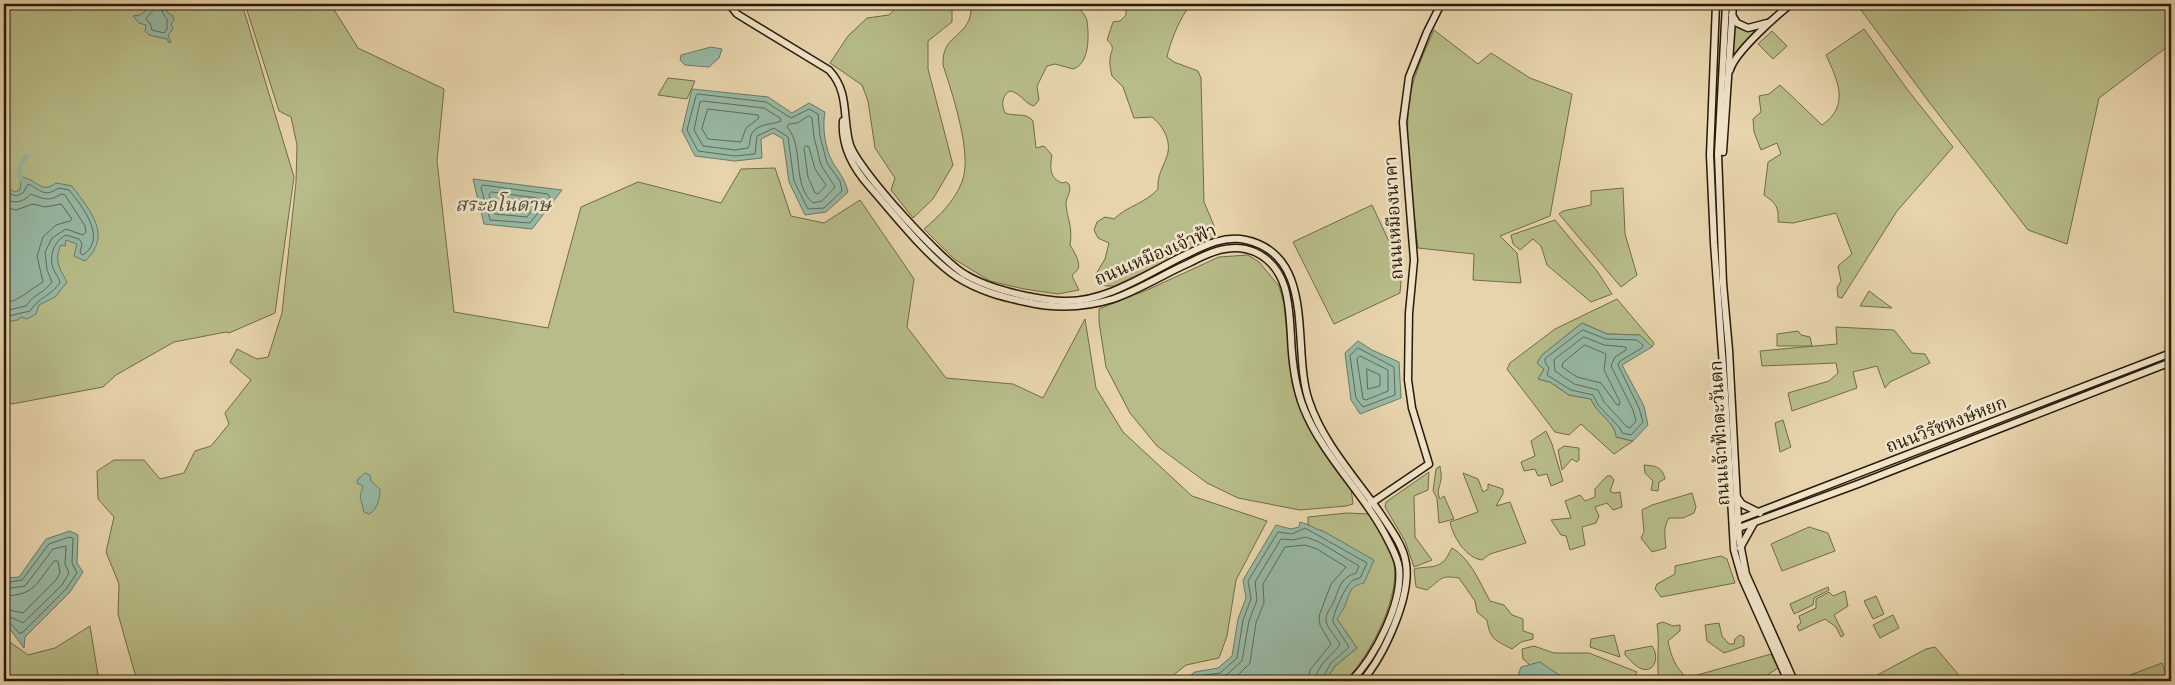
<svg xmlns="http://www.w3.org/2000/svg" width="2175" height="685" viewBox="0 0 2175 685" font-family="'Gentium Book Plus','Noto Serif Thai',serif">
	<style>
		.green { fill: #b7bc88; stroke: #706b47 }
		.water { fill: #97b9a5; stroke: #6b7965 }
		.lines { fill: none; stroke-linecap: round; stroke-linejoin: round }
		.shore { stroke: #606a56; stroke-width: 1 }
		.canal { stroke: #97b9a5; stroke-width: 5 }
		.secondary-casing { stroke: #2a1a06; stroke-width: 9 }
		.secondary { stroke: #efe3c9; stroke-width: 6 }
		.labels { text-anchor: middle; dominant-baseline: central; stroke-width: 5; stroke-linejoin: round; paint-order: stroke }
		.street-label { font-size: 18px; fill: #2a1a06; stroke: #efe3c9 }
		.water-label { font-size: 19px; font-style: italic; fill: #4b4a36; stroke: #efe3c9 }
	</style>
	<rect width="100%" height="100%" fill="#e7d4ac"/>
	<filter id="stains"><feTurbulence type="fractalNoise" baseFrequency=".004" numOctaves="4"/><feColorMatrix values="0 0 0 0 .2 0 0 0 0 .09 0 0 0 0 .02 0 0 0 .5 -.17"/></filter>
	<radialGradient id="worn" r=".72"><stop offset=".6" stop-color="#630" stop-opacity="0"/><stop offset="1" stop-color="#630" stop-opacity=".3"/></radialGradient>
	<g class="green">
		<path d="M4,4H113L115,6L119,4H242L294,177L275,313L229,333L226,332L174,342L116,375L103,387L12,404L4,402Z"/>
		<path d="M245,4H333V8L358,48L444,89L437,161L454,312L548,328L581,207L638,182L721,203L741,169L775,168L791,216L824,223L860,200L914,279L907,327L946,378L1013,384L1043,398L1085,319L1096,388L1123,432L1192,496L1267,521L1236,580L1227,636L1219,658L1186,665L1166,681H636L622,674C608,680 594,685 581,677L580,681H137L118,614L119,584L106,552L114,517L98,499L97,471L114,460H144L160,479L184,473L195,451L211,446L229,424L225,413L251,380L230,362L237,349L257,359L268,357L282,313L296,182L297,145L291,117L279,111Z"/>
		<path d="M899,4H952V22L928,41V69L953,165L933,199L913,218L891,190L895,178L875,148L868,101L862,85L830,63L848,36L867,18L889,15Z"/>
		<path d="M972,4H1077C1079,10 1086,14 1087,21C1089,35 1090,64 1073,69L1055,64L1047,66L1037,86L1039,100L1034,106C1025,104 1021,93 1010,91C1002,95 1001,105 1005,113C1014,117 1027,112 1033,121L1036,148L1044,146L1052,155C1050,167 1049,178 1062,183L1066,182L1069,184C1072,193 1066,196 1066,204C1067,220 1073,225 1070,245C1073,250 1081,262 1078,269C1076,272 1074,273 1072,276L1079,290L1058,294L1024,289L990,281L954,259L924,229C939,216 954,202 962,182C973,154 952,93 943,65C942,38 960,39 969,20C971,15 971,9 972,4Z"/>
		<path d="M1126,4H1183L1186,11C1178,23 1170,43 1167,57L1174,62L1198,71L1201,78L1204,202L1218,235L1191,250L1114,286H1106L1098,282L1096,274L1105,259L1109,243L1098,238L1094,230L1097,222L1105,217L1114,219C1127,206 1146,203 1158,189C1157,175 1163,168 1167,156C1172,141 1163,126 1152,117L1134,118L1123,87L1112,76C1111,71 1109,64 1110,59C1111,49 1116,48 1107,40L1113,22L1120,21L1126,15Z"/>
		<path d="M1868,4H2171V44L2099,98L2067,244L2028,230L1929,102L1861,10Z"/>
		<path d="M1734,24C1741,32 1749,31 1759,31L1732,56Z"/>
		<path d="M1864,29L1907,89L1953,147L1897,211L1842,298L1838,297L1837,288L1841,281L1838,266L1852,254L1836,213L1793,223L1778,222C1779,207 1776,203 1764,195L1768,162L1781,154L1777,143L1761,150L1754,132L1753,119L1761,112L1759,96L1769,94L1780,85L1822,125C1850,106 1838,81 1826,55Z"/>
		<path d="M1434,30L1478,64L1491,53L1530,78L1572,94L1550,216L1500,236L1517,253L1521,283L1473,280L1474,254L1418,248C1413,199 1402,140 1411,91C1416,70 1425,50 1434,30Z"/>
		<path d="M1772,31L1787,46L1773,59L1758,44Z"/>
		<path d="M668,78L695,81L687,99L658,95Z"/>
		<path d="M1623,188L1625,234L1637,275L1621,287L1559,214L1563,211L1591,205V191Z"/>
		<path d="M1372,205L1402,269L1400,293L1334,324L1293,242Z"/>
		<path d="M1555,220L1597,271L1612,294L1591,302L1547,265L1541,246L1533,239L1520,250L1513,244L1511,235Z"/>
		<path d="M1248,255L1259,262L1279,286L1284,304L1292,384L1302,411L1351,488L1353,504L1346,506L1300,510L1238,498L1207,483L1157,446L1130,413L1106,367L1099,322V309L1147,290L1219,257Z"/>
		<path d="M1869,291L1892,308L1860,306Z"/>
		<path d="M1617,299L1654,343L1652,347L1640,335L1607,334L1582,323L1542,355L1537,363L1544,369L1538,379L1550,382L1569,395L1591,399C1596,413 1616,423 1616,437L1633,441L1614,454L1581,424L1569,435L1555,432L1507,369L1510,363L1555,329Z"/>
		<path d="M1836,327L1894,330L1912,353L1925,354L1930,363L1890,382L1885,388L1877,366L1853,372L1857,388L1792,411L1788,393L1829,381L1838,373L1836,363L1762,366L1760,351L1837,344Z"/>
		<path d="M1798,331L1801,335L1810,337L1812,346H1777V334Z"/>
		<path d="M1783,420L1791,447L1780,452L1775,423Z"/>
		<path d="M1546,431L1552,444L1563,481L1551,486L1547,474L1538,476L1535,469L1524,471L1521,462L1535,456L1531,441Z"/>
		<path d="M1564,446L1579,448V460L1577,462L1572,459L1562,470L1558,450Z"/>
		<path d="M1644,465C1655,466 1662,466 1665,479L1659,482L1658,491L1651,490L1653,481L1645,473Z"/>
		<path d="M1440,466C1440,470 1442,475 1441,479C1440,488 1436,490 1440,499L1444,496L1454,519L1439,523L1437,498L1433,491L1436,469Z"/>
		<path d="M1429,472L1428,490L1414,496L1415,537L1432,560L1414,567L1405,541L1385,507L1386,502Z"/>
		<path d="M1463,473L1478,479L1483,492L1488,489V484L1503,489V494L1496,506L1510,502L1526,543L1490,554L1482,560C1466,558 1453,537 1450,522L1478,512Z"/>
		<path d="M1607,476H1611L1614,480L1610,491L1614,493L1620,492L1622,507L1613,510L1607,503L1595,507L1599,516L1596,523L1582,527L1585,545L1570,550L1566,536L1561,535L1551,520L1571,518L1565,501L1580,495L1585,501L1595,497V489Z"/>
		<path d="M1692,493L1696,507L1694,513L1683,518H1669C1663,527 1665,537 1666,548L1652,552L1641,538L1644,532L1642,510L1652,505Z"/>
		<path d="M1347,513L1369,514C1376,528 1389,543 1393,558C1403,594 1370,656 1345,681H1325L1335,666L1357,648L1337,619C1343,607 1346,595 1355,585L1323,531L1314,529L1308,524V517Z"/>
		<path d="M1809,527L1828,533L1835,551L1782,571L1771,544Z"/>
		<path d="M1452,548C1470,558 1480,583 1490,601L1504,605L1512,615L1523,619V631L1533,634V639L1521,642L1512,649C1495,640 1490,640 1487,620L1477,612L1475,601L1459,578C1439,575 1442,579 1427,590L1416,587L1414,569C1424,566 1435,569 1443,562C1447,559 1449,552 1452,548Z"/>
		<path d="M1721,556L1727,559L1735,583L1661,597L1655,589L1657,584L1675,574V566Z"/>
		<path d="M1828,587L1829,590L1814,598L1813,605L1794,614L1790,604Z"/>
		<path d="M1845,591L1848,606L1834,615L1844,635L1841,637L1836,627L1825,619L1799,631L1797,626L1801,623L1799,616L1816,608V599L1829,592L1833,596Z"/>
		<path d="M1876,596L1884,614L1873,619L1864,601Z"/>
		<path d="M1893,615L1899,628L1880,638L1873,625Z"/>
		<path d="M1663,622L1673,626L1680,625V631L1668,641C1671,656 1675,667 1687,678L1771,654L1778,668L1758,681H1659C1656,662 1660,643 1657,624Z"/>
		<path d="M1719,623L1722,636L1729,644H1734L1735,639L1740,635L1744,637V646L1724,653L1707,641L1705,625Z"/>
		<path d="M90,626L99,681H4V641L7,640L28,655L55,648Z"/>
		<path d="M1614,635L1620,657L1590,647L1591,639Z"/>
		<path d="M1534,646L1554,653H1589L1637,672L1633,679L1634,681H1573L1565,679L1540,663L1530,665L1523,659L1522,649Z"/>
		<path d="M1652,646C1659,655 1656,673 1642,669C1636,667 1629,659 1625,655V651Z"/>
		<path d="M1935,647L1964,681H1866L1926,649Z"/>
		<path d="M2162,663L2169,681H2123L2122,678Z"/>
	</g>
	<g class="water">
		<path d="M154,4H166L167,12L173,16L174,20L171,24L173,28L168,36L171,42L169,43L167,39L149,35L145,31L146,25L139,23L133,16L140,15Z"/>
		<path d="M711,47L722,49L719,58L709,67L685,65L680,60L681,55Z"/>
		<path d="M692,89L768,97L792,113L809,103L825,112C822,127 825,149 833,163C840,173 845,180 848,192L826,212L805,215L789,182L783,139L773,133L761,139L762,158L735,161L695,156L682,131Z"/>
		<path d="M23,177C38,181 42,194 56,183L72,186C90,211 113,235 85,261L74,256L77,244L66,240L65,246L61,245C54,260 59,268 67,282L55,297L39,305L36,314L27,319L21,317L18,320L5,322L4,184L14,192L20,190L21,180Z"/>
		<path d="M473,179L562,190L532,229L484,224Z"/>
		<path d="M1582,323L1607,334L1640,335L1652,347L1622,365L1644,406L1648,425L1633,441L1616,437C1616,423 1596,413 1591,399L1569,395L1550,382L1538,379L1544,369L1537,363L1542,355Z"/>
		<path d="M1358,341L1372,350L1399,362L1401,398L1360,414L1351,400L1345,353Z"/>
		<path d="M365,473L370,475L371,481L380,489C380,497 378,510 369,514L364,512L360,496L363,486L357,483L358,479Z"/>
		<path d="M1300,522C1309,524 1314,529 1323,531L1374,560L1364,583C1350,586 1350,592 1346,603C1344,609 1340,614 1337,619L1357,648L1335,666L1325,681H1182L1195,672L1218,668L1232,656L1238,619L1246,598L1243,580L1276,525L1291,529L1299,527Z"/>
		<path d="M70,531L78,535L77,563L83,572L70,592L25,637L24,648L9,628H4V578L19,577L46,539Z"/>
		<path d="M1540,662L1565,679L1573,681H1516L1521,667Z"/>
	</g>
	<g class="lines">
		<g class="shore">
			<path d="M157,6L161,7L163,14L167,19V29L164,33L152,30L150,23L146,19Z"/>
			<path d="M698,94L766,102L791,118L809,109L818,114L820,136L827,163L840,181L842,191L824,208L808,209L794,181L788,137L774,128L757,136L755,154L735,156L698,151L687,130L696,96Z"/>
			<path d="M703,101L764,108L780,118L781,121C772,125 759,123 752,133C749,138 751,144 748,148L735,150L703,146L694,130L700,102Z"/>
			<path d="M708,109L758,115L759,118L746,128L741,142L708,139L702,129Z"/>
			<path d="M809,116L812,118L814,137L821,165L835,187L822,201L813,203C791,184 805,147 787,127L789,124L797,123Z"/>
			<path d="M806,146L809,147L815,169L826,185L818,194L815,193L808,177L804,148Z"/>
			<path d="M483,185L548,194L550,197L530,223L490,220L481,188Z"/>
			<path d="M4,191L16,196L23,193L28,184C42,190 43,198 59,188L69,190C82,206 108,238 83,255L80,253L82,244L79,239L66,235C54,241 49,255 53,268C55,274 59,277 60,283C49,297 39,297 30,311L4,317"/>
			<path d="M492,192L537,198L539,201L527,217L495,214L489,195Z"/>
			<path d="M4,198C15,205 23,202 31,194C43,199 50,202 61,194L65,195L85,226L86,232L83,235L66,229L52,238L45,252L47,270L52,282C44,293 34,294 26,306L4,311"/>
			<path d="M502,201L523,204L525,207L522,209L501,207L499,203Z"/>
			<path d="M4,207L16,210L33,204L45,207L61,204L72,219L70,221L56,225L43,237L37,256L43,282C29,290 20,301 4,303"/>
			<path d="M1583,330L1606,339L1637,340L1643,345L1642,348L1620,361L1618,365L1639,408L1643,422L1631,435L1622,433L1620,428L1598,405L1593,395L1571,390L1547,375L1549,368L1545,362V359Z"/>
			<path d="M1584,337L1604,345L1626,347V350L1615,357L1611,366L1633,410L1636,421L1630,428L1627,427L1604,402L1598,390L1574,384L1555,371L1554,360Z"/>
			<path d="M1585,345L1606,354L1604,370L1620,402L1619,405H1617L1601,383L1577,377L1562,367L1563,363Z"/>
			<path d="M1358,348L1394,367L1395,395L1363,407L1356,398L1350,356Z"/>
			<path d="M1360,356L1388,370V391L1366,400L1363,399L1357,359Z"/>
			<path d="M1367,369L1380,375V386L1368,389Z"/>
			<path d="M4,583L22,580L49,544L69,537L73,538L72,563L77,573L66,589L22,633H19L11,624L4,623"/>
			<path d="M4,589L25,586L53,549L66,546L65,564L69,573L62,585L23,623L13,618L4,617"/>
			<path d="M4,596C35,595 36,584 54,561H58L60,573L56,580L23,613L4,609"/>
			<path d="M1190,681L1197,676L1220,673L1237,658L1243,620L1251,599L1248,581L1278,532L1292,534L1305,528L1367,563L1360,578C1357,579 1355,579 1352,581C1346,585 1332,615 1333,622L1349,647L1331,663L1321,681"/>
			<path d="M1207,681L1223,678L1242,661L1249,621L1257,600L1255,582L1281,539L1293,540L1306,537L1319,542L1359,566L1356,573C1342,577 1339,587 1335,599C1332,607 1325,613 1326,621C1328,630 1337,637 1340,645C1331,656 1316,666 1315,681"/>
			<path d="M1232,681L1250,663L1256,623L1264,603L1263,584L1285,547L1305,545L1317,549L1346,567L1331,584L1319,616L1320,625L1331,644L1310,670L1308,681"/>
		</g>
		<path class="canal" d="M21,179L19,175L20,167L26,156"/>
		<g class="secondary-casing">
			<g id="secondary">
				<path d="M729,4L737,14L829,70C850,92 842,118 850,145C859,171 942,262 966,275C985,286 1005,291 1026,296C1038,298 1051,301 1063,301C1104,303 1145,275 1181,257C1202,247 1222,235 1246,240C1318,256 1291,350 1309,401C1323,443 1355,477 1380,513C1390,528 1404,546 1406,564C1411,597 1384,656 1362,681"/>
				<path d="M1716,4L1710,155L1714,243L1725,394L1734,550L1742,578L1788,681"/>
				<path d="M1726,4L1718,154L1723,283L1729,350L1739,538L1746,574L1794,681"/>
				<path d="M1732,15L1737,23L1748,28L1767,23"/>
				<path d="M1730,70C1735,52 1776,16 1791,4"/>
				<path d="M843,121C841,147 853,168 870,187C894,214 928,258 957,277C979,291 1002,297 1026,302C1056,309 1084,308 1113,299C1139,290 1164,274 1189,263C1210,252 1232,242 1255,252C1289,268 1289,305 1291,337C1292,361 1295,387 1304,409C1324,458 1366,495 1389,542C1393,550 1398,559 1399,568C1403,603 1375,657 1351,681"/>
				<path d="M1723,152L1733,4"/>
				<path d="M1737,497L1742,504L1760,513"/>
				<path d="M1370,504L1429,464L1412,408L1408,380L1409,313L1414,260L1403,122L1409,77L1427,32L1441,4"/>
				<path d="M1735,521L2171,353"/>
				<path d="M1736,529L1858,484L2171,362"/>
				<path d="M1740,548L1754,523"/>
			</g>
		</g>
		<use href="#secondary" class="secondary"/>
	</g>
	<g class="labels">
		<g class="street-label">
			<text transform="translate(1393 218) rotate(-93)">ถนนเหมืองนาคา</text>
			<text transform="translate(1155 254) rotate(-23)">ถนนเหมืองเจ้าฟ้า</text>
			<text transform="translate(1946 424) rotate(-21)">ถนนวิรัชหงษ์หยก</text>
			<text transform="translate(1719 433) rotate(-93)">ถนนเจ้าฟ้าตะวันตก</text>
		</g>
		<g class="water-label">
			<text x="503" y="204">สระอโนดาษ</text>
		</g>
	</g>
	<rect width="2175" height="685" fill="none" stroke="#e7d4ac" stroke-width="20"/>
	<rect x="5" y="5" width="2165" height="675" fill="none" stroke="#2a1a06" stroke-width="2.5"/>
	<rect x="10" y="10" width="2155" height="665" fill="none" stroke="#2a1a06"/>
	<rect width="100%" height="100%" filter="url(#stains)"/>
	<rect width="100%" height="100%" fill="url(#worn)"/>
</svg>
